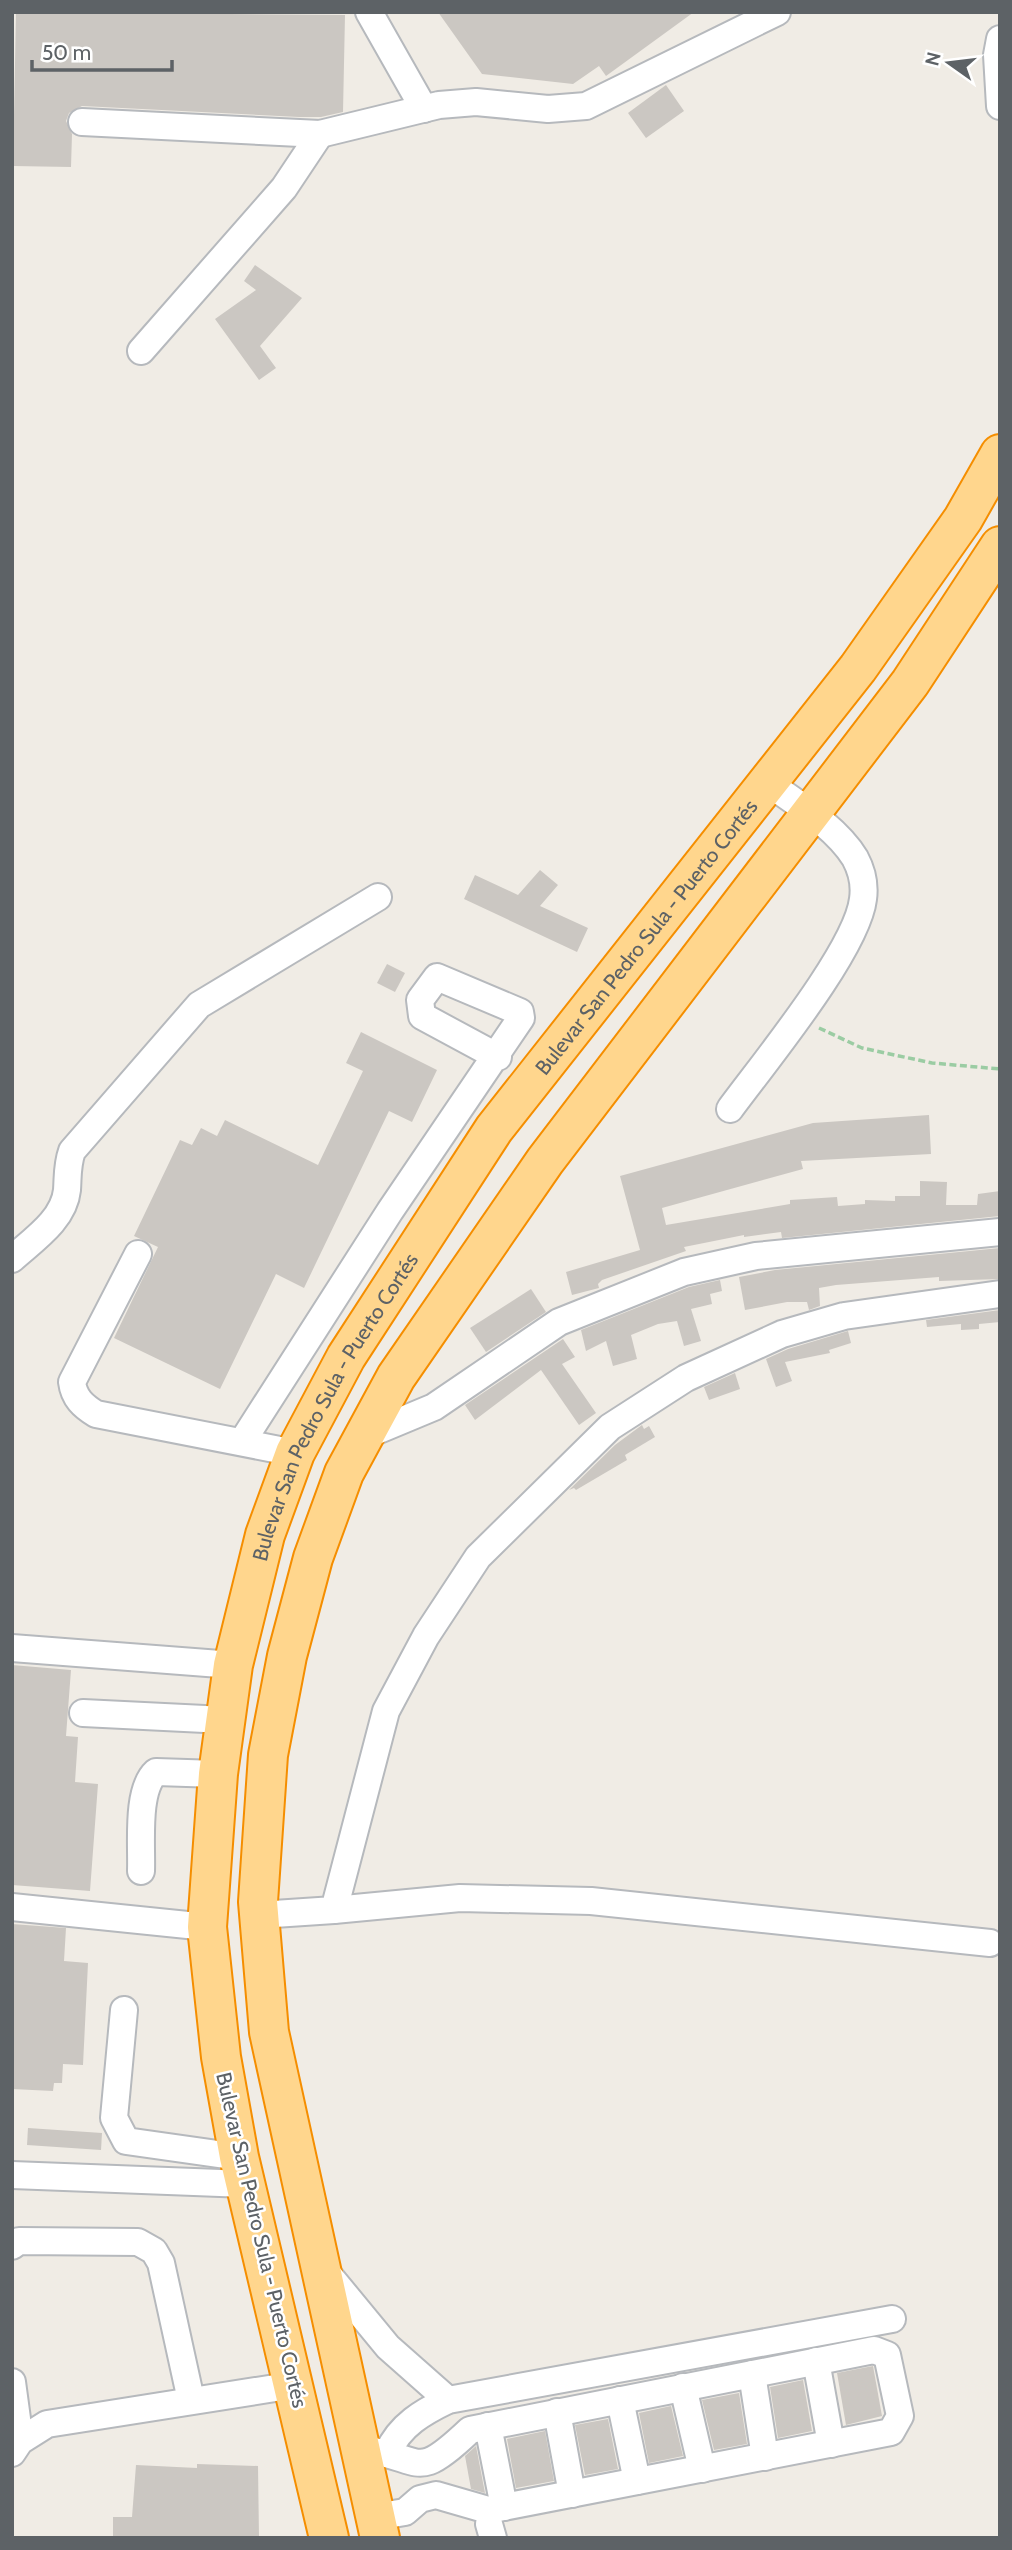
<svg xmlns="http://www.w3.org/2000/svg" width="1012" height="2550" viewBox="0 0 1012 2550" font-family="Cabin,sans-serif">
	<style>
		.building { fill: #cbc7c2 }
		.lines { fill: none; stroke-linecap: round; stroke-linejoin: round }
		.minor-casing { stroke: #b6b9bd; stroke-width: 30 }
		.highway-casing { stroke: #f58e00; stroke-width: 42 }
		.path { stroke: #9bcca3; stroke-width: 3.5; stroke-dasharray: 7 3.5; stroke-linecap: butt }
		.minor { stroke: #fff; stroke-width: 26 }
		.highway { stroke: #ffd68d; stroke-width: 38 }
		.labels { text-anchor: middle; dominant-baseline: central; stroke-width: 5; stroke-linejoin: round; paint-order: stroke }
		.street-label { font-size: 21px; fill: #5d6266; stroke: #fff }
	</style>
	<rect width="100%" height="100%" fill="#f0ece5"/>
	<g class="building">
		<path d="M16,12L345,15L343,112L321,117H299L82,106L69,113L66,121L72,134L71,167L13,166Z"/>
		<path d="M438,12H694L606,76L599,66L573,84L482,74Z"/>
		<path d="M666,85L684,111L646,138L628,113Z"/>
		<path d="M255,265L302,298L260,346L276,368L259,380L215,319L256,290L244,281Z"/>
		<path d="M540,870L558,885L540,906L588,928L577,952L464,899L475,875L518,895Z"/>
		<path d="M387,964L405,973L395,992L377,983Z"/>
		<path d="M361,1032L437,1070L412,1122L389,1111L304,1288L276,1274L220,1389L114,1338L158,1247L134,1236L180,1140L192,1145L201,1128L217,1136L225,1120L318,1165L363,1071L346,1063Z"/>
		<path d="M929,1115L931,1154L801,1161L803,1169L662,1208L666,1225L790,1204V1200L837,1197L838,1206L865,1204V1200L895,1201V1196H920V1181L947,1182L946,1205H977L978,1194L1000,1191V1216L782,1238L781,1232L744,1237V1235L684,1247L686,1251L602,1280L598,1284L599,1288L572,1295L566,1272L640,1250L620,1176L813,1123Z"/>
		<path d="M1000,1248V1279L939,1281V1277L836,1285L819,1288L820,1306L809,1310L807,1302H787L745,1310L739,1277L775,1270Z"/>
		<path d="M720,1280L722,1291L710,1294L712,1304L691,1309L701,1341L684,1346L677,1321L658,1324L631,1335L637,1359L613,1366L606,1341L586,1351L581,1330L689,1287Z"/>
		<path d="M531,1289L546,1312L486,1352L470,1328Z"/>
		<path d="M1000,1310V1322L979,1324V1329L961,1330V1324L927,1327L926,1320Z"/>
		<path d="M848,1331L851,1343L829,1350L830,1353L785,1362L792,1381L776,1387L766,1359L788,1349Z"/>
		<path d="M563,1339L575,1357L562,1364L596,1413L579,1425L541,1370L475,1420L465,1405Z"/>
		<path d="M735,1373L740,1389L709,1400L704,1387Z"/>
		<path d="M642,1425L644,1429L649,1426L655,1437L625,1455L627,1460L576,1490L574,1488L569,1490L615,1445Z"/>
		<path d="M12,1665L71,1670L66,1736L78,1737L75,1782L98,1784L90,1891L12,1885Z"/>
		<path d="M12,1924L66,1928L64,1961L88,1963L83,2065L63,2064L62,2083H54L53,2091L12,2089Z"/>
		<path d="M28,2128L102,2133L101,2150L27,2145Z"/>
		<path d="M873,2366L882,2416L846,2425L837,2373Z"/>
		<path d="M803,2380L812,2431L778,2438L770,2387Z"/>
		<path d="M739,2393L747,2444L714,2450L702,2400Z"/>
		<path d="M671,2406L683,2456L649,2463L639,2413Z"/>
		<path d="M608,2419L618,2469L585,2475L575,2425Z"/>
		<path d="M545,2431L554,2481L516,2488L507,2439Z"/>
		<path d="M476,2446L485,2493L471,2489L465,2456Z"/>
		<path d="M197,2464L258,2466L259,2538H113V2517H132L136,2465L197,2468Z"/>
	</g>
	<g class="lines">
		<g class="minor-casing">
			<g id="minor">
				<path d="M369,12L424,109"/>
				<path d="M1000,39L997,55L1000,106"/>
				<path d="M82,122L320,134L439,105L476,102L548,109L586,106L777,12"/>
				<path d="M141,351L284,188L320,134"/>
				<path d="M730,1109C763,1064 857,950 863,899C865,885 862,871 855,858C836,827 796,803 767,782"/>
				<path d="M138,1254L72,1382C74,1398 83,1406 96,1414L295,1453"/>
				<path d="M12,1259C33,1240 64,1220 67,1190C68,1175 67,1165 72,1151L199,1005L378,897"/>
				<path d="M362,1437L434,1407L559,1322L684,1272L756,1256L1000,1232"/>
				<path d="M242,1442L390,1211L521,1018L520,1012L437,977L420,1000L422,1016L498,1057"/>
				<path d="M12,1648L233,1665"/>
				<path d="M83,1713L225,1720"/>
				<path d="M141,1871C142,1844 136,1790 156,1772L218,1774"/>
				<path d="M12,1907L207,1927"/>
				<path d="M334,1910L460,1898L591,1901L990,1943"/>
				<path d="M259,1915L334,1910L386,1711L426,1636L478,1557L610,1427L686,1378L782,1334L844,1316L1000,1294"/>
				<path d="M124,2010L114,2118L126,2141L239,2157"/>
				<path d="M12,2175L246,2184"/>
				<path d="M12,2246L19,2241L138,2242L154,2251L161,2263L191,2400"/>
				<path d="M327,2273L388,2347L448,2400"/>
				<path d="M816,2361L831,2444"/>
				<path d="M752,2374L765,2457"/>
				<path d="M12,2382L20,2441"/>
				<path d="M683,2387L702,2469"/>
				<path d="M620,2400L637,2481"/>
				<path d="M557,2412L572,2494"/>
				<path d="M488,2426L504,2507"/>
				<path d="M361,2449C425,2457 413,2484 470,2430L874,2350L887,2355L900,2416L891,2432L488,2510L436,2495L420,2499L405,2512L375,2517"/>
				<path d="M388,2452C400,2425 423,2412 448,2400L892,2319"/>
				<path d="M12,2453L20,2441L47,2424L294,2385"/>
				<path d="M489,2524L493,2538"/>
			</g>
		</g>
		<g class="highway-casing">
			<g id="highway">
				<path id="s1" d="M329,2538L239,2157L221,2057L207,1927L218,1774L233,1665L265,1535L295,1453L346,1357L494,1129L858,668L963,519L1000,454"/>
				<path d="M380,2538L269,2032L258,1902L268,1755L287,1656L313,1558L344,1473L396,1377L545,1161L910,683L1000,546"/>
			</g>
		</g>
		<path class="path" d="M819,1028L862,1048L932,1063L1000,1069"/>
		<use href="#minor" class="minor"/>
		<use href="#highway" class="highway"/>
	</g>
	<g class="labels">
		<g class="street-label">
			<text stroke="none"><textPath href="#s1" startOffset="1734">Bulevar San Pedro Sula - Puerto Cortés</textPath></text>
			<text stroke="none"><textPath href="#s1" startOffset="1167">Bulevar San Pedro Sula - Puerto Cortés</textPath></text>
			<text transform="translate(262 2240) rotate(77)">Bulevar San Pedro Sula - Puerto Cortés</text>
		</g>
	</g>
	<rect width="1012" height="2550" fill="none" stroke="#5d6266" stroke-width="28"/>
	<g transform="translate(949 63) rotate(284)" stroke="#ffffff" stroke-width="5" paint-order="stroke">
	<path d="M0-5L12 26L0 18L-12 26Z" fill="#5d6266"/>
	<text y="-10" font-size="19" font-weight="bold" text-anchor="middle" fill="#5d6266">N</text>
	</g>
	<path d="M32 60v10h140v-10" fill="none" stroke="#5d6266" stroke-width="3.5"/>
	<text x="42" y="60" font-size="21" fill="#5d6266" stroke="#ffffff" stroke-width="5" paint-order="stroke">50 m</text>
</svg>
